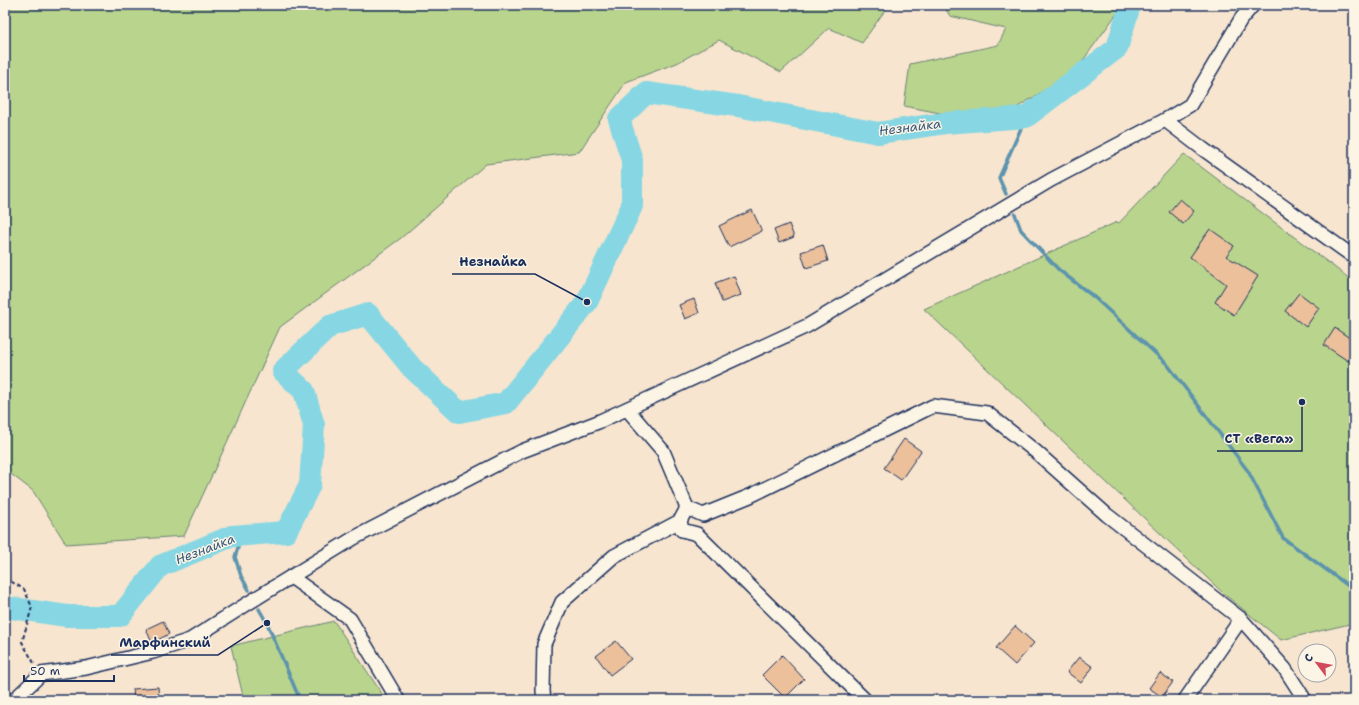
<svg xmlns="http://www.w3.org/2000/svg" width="1359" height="705" viewBox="0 0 1359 705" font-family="'Shantell Sans',sans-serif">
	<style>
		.green { fill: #b9d48c; stroke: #6a8275 }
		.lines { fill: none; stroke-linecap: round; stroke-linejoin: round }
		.stream { stroke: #5b93ae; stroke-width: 3.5 }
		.river { stroke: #86d6e3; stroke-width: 22 }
		.building { fill: #ebc09b; stroke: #1b2f5e }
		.minor-casing { stroke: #1b2f5e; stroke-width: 16 }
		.path { stroke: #1b2f5e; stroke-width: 2; stroke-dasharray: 4 3; stroke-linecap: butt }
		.minor { stroke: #fcf5e5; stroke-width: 13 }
		.labels { text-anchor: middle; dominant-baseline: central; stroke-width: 3; stroke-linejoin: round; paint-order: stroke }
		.water-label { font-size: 13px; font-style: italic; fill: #36597f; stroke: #fcf5e5 }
		.leader { fill: none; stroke: #1b2f5e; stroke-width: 1.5 }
		.callout-dot { fill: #1b2f5e; stroke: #fcf5e5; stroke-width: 1.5 }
		.callout-label { font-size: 13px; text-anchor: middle; font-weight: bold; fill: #1b2f5e; stroke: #fcf5e5; stroke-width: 3; stroke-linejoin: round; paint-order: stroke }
	</style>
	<rect width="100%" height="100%" fill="#f7e5cf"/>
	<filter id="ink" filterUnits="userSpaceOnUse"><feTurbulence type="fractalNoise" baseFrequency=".025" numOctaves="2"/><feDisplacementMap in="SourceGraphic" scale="8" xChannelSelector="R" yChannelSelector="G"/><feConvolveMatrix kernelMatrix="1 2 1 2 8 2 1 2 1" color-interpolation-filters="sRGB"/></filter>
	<g filter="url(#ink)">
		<g class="green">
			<path d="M5,5H891L888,6L862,43L829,28L781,72L719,40L677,63L626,82L579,152L486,164L401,238L280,327L184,536L66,544L33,491L7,471L5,473Z"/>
			<path d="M943,5H1123L1076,70L1010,112L945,114L904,106L910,64L998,45L1006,29L950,16Z"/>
			<path d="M1184,154L1354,282V623L1281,640L1224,594L924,309L1117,222L1119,223Z"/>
			<path d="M334,621L386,700H244L231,646Z"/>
		</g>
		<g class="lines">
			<g class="stream">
				<path d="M1006,194L999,178L1026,117"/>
				<path d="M1015,214L1021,230L1059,270L1094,297L1167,364L1248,471L1283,538L1354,590"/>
				<path d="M242,535L235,557L241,576L249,590"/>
				<path d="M259,609L267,623L300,700"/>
			</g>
			<path class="river" d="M5,607L67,616H120L160,566L232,536L286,532L310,485L314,425L304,391L283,371L330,326L368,314L412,368L459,412L506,403L587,302L632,206V160L619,119L646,93L738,106L878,133L945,123L1026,117L1117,48L1130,5"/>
		</g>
		<g class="building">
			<path d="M1180,199L1194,211L1183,224L1169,212Z"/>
			<path d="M752,210L762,231L729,247L719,226Z"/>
			<path d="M789,224L794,237L779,243L774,230Z"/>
			<path d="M1210,229L1234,246L1226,256L1258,276L1234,315L1215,302L1226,284L1190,257Z"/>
			<path d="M823,245L828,261L806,268L801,252Z"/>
			<path d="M734,276L741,295L722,302L715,283Z"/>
			<path d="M1299,293L1319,308L1306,327L1285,311Z"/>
			<path d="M694,299L699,313L685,319L679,305Z"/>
			<path d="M1335,328L1354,341V352L1348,361L1324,345Z"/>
			<path d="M904,439L921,451L901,480L884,468Z"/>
			<path d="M163,621L169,634L152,643L146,629Z"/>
			<path d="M1015,626L1034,643L1015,665L996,648Z"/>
			<path d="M616,641L631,659L610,675L596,656Z"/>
			<path d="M782,655L804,679L785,698L762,675Z"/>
			<path d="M1079,657L1093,667L1081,683L1067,672Z"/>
			<path d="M1160,673L1173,682L1162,697L1149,688Z"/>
			<path d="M158,687L159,700H134L133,689Z"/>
		</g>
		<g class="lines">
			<g class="minor-casing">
				<g id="minor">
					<path d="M1165,120L1190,105L1241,19L1253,5"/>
					<path d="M627,409L663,451L687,508L680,521L682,530L697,534L865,700"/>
					<path d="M687,508L703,515L750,496L933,406L987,413L1035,451L1107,515L1241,619"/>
					<path d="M291,577L350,619L398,700"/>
					<path d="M14,700L41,674L86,668L153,652L190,640L258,597L354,538L522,451L598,422L807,326L1051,180L1165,120L1203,149L1354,257"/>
					<path d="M544,700L543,691L544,644L562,602L614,556L680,521"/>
					<path d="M1185,700L1241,619L1285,669L1305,700"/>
				</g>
			</g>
			<path class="path" d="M5,578L24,589L32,607L22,642L34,663"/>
			<use href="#minor" class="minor"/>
		</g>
	</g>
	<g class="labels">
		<g class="water-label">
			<text transform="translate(910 127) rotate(-7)">Незнайка</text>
			<text transform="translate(205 549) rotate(-21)">Незнайка</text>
		</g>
	</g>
	<path class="leader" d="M587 302L535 274H452M1302 402L1302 451H1217M267 623L218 655H111"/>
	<g class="callout-dot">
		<circle cx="587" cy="302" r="4"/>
		<circle cx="1302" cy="402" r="4"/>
		<circle cx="267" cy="623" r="4"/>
	</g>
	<g class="callout-label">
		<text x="493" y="266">Незнайка</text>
		<text x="1259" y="443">СТ «Вега»</text>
		<text x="165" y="647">Марфинский</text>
	</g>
	<rect width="1359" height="705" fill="none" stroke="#fcf5e5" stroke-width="20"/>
	<rect x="10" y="10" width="1339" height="685" fill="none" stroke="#1b2f5e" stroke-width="1.5" filter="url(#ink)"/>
	<g transform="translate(1317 663) rotate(302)"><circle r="19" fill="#fcf5e5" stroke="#a2a6af"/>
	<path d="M0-3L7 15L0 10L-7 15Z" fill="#d1495b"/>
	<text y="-6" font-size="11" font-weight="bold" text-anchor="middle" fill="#1b2f5e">С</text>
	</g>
	<path d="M24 675v6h90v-6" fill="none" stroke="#1b2f5e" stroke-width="2"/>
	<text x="30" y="675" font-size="12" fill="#1b2f5e" stroke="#fcf5e5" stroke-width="3" paint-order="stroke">50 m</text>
</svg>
